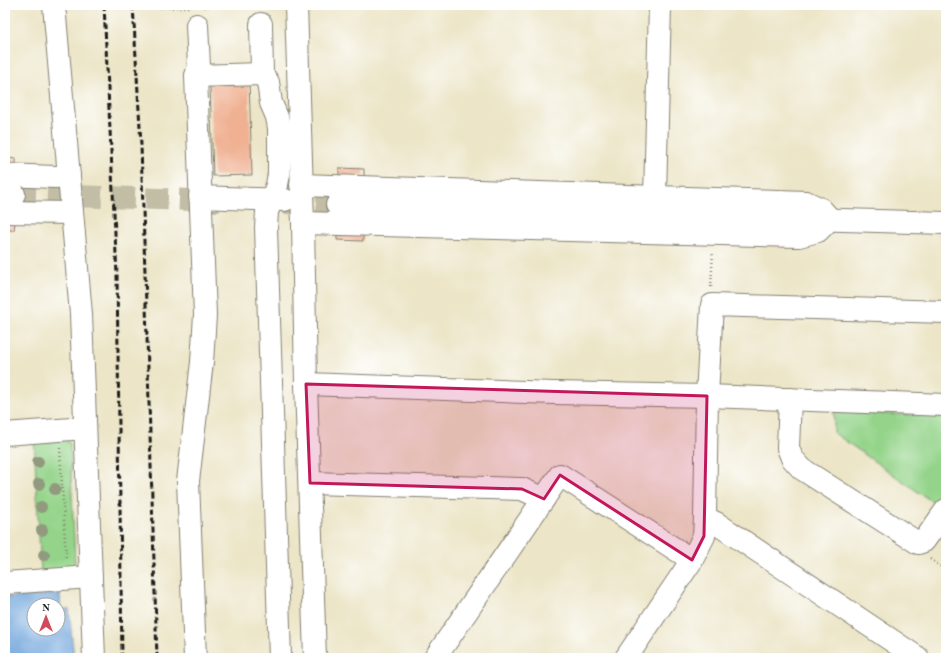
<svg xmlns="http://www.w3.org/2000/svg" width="951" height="663" viewBox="0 0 951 663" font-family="'Old Standard TT',serif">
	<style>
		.green { fill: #94d48a; stroke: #587853 }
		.water { fill: #6da3da; stroke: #44607b; fill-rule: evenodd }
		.building { fill: #f0b193 }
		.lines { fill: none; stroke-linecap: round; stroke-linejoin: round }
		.minor-tunnel { stroke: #c2bda5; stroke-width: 22; stroke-dasharray: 22 11; stroke-linecap: butt }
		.minor-casing { stroke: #848072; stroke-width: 24 }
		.path { stroke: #848072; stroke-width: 2.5; stroke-dasharray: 1 3; stroke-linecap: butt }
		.minor { stroke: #fff; stroke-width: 22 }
		.rail { stroke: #1c1c1c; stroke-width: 3; stroke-dasharray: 6 3; stroke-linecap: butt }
		.tree { fill: #919a7e }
		.marked { fill: #c2185b; fill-opacity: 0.2; stroke: #c2185b; stroke-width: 3; stroke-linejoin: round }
	</style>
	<rect width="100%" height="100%" fill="#fff"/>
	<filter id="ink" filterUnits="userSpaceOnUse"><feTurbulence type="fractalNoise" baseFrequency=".025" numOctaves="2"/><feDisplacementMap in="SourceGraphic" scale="8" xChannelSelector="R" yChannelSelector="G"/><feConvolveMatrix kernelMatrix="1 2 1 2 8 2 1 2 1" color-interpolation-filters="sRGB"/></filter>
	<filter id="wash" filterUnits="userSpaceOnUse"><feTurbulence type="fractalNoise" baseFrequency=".012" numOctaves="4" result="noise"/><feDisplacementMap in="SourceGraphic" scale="16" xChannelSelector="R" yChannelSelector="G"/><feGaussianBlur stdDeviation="0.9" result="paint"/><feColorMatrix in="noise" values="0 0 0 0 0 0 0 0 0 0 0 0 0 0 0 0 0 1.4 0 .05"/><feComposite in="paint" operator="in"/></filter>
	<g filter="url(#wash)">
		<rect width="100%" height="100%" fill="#ece5c7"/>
		<g class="green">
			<path d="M834,412L946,416V494L938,506L834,433Z"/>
			<path d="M64,436L70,444L75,565L70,571L41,573L34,439Z"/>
		</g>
		<path class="water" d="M60,594L61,609H69L74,658H5V597ZM34,605H58V629H34Z"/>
		<g id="blocks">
			<g class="building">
				<path d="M249,80L252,175L213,176L210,82Z"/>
				<path d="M5,158L16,159V166H5Z"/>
				<path d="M339,168L364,169V176H339Z"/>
				<path d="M5,223H15L14,230H5Z"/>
				<path d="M337,233L363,234V241L337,240Z"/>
			</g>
		</g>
	</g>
	<g filter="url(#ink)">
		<use href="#blocks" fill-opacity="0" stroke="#848072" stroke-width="1"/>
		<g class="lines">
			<g class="minor-tunnel">
				<path d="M14,194L220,201"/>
				<path d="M283,203L337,205"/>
			</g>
			<g class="minor-casing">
				<g id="minor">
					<path d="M54,5L81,314L94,658"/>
					<path d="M296,5L303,223L306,384L315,658"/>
					<path d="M261,24L262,74L268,82L271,103L277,117L279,128V174L277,185L267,212L266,228L280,658"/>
					<path d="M196,76L262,74"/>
					<path d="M5,175L55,177L69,176"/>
					<path d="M301,185L806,202L821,209L830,219L818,231L799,236L303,223"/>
					<path d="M5,194H14"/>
					<path d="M655,196L660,5"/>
					<path d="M200,197L285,200"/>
					<path d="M337,205L946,223"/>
					<path d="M5,212L72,213"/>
					<path d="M306,384L554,393L707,396L946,405"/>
					<path d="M790,399L788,448L792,458L802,469L918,543L924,541L946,510"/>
					<path d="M5,434L85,428"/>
					<path d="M310,483L522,489L544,499"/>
					<path d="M705,518L716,523L918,658"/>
					<path d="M5,583L91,577"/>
					<path d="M195,658L188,481L202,362L205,315L196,76L199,66L197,25"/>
					<path d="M435,658L560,475L692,560"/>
					<path d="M626,658L692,560L704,536L705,518L707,396L712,305L946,312"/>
				</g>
			</g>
			<g class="path">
				<path d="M204,7L253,6"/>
				<path d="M148,8L189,7"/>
				<path d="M711,287L713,252"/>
				<path d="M60,448L66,559"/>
				<path d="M930,559L946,570"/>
			</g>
			<use href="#minor" class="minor"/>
			<g class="rail">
				<path d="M104,5L117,275L122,658"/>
				<path d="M133,5L141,145L157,658"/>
			</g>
		</g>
		<g class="tree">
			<circle cx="38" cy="462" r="6"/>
			<circle cx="39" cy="484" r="6"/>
			<circle cx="55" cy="489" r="6"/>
			<circle cx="41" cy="507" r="6"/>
			<circle cx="42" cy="530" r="6"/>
			<circle cx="44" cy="555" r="6"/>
		</g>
	</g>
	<path class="marked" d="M306,384L707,396L704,536L692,560L560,475L544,499L522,489L310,483Z"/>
	<rect width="951" height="663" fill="none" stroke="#fff" stroke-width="20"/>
	<g transform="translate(46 617)"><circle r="19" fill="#ffffff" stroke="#a4a4a4"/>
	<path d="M0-3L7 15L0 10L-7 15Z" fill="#d1495b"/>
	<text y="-6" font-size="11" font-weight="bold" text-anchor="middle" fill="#1c1c1c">N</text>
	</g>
</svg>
